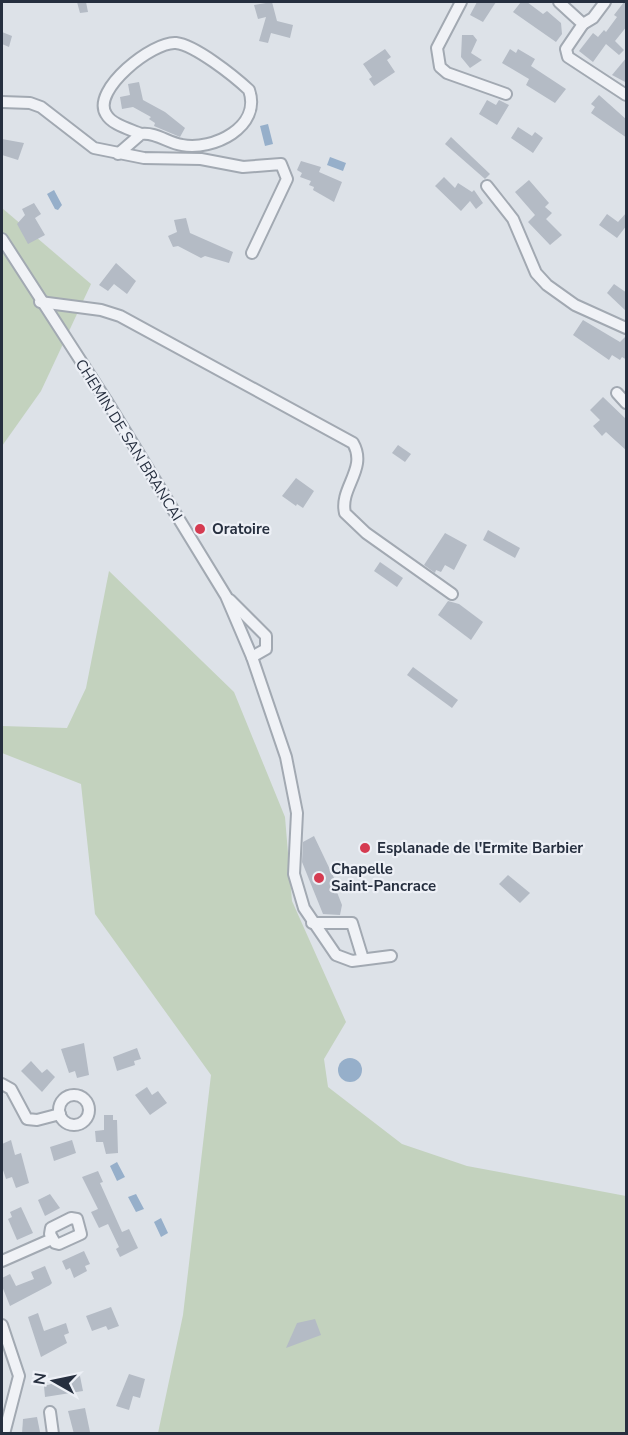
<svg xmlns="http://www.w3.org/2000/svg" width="628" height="1435" viewBox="0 0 628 1435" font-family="'Nunito Sans',sans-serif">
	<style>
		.green { fill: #c3d2be }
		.water { fill: #96afca }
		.building { fill: #b4bbc5 }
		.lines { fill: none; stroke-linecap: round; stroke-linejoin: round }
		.minor-casing { stroke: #a2a9b2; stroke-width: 14 }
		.minor { stroke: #f0f2f6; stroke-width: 10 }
		.poi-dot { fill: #d53b51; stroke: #edf0f6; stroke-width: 2 }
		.labels { text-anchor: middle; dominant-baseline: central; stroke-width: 4.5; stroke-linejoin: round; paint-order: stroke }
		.street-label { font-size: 15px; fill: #262f3f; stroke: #edf0f6 }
		.poi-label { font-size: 15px; font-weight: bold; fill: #262f3f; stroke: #edf0f6; text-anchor: start }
	</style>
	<rect width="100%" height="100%" fill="#dde2e8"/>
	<g class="green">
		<path d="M2,208L91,284L41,391L2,446Z"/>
		<path d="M109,571L234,692L285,817L292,901L346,1022L324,1059L328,1087L402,1144L467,1166L626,1196V1433H158L183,1315L211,1075L95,914L81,784L2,753V726L67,728L86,688Z"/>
	</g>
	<g class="water">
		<path d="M268,124L273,144L265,146L260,126Z"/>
		<path d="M330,157L346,163L343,171L327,165Z"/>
		<path d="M54,190L62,205L58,210L55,209L47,194Z"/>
		<circle cx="350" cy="1070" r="12"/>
		<path d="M117,1162L125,1177L117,1181L110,1166Z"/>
		<path d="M136,1194L144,1209L136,1212L128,1197Z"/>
		<path d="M161,1218L168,1233L161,1237L154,1222Z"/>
	</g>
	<g class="building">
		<path d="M77,2H86L88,12L80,13Z"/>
		<path d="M272,2L277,21L293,25L290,38L271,33L268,43L259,41L266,17L258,19L254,5Z"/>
		<path d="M477,2H496L483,22L470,15Z"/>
		<path d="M521,2H527L543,14L547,11L561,23L562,34L556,42L513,12Z"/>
		<path d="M624,2H627V26L615,41L624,50L619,55L606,44L593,62L579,51L593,33L598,37L604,30L606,32L617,17L614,15Z"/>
		<path d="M2,32L12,36L9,47L2,44Z"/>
		<path d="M462,35H473L477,40L471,53L482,60L470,68L461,57Z"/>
		<path d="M385,49L391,57L387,60L395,72L374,86L369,79L372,77L363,64Z"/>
		<path d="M510,49L516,53L518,49L535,59L531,66L566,89L555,103L526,85L529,79L502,63Z"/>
		<path d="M627,57V83L612,75Z"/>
		<path d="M139,82L143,100L165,112L185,128L180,137L154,126L155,123L149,119L151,117L133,107L122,109L120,97L130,95L128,84Z"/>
		<path d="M599,95L627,120V138L591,113L595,107L591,104Z"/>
		<path d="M487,100L496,105L499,100L509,105L497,125L479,114Z"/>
		<path d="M518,127L532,136L535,132L543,138L533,153L511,138Z"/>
		<path d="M451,137L490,174L485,179L445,144Z"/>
		<path d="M2,139L24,143L18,160L2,155Z"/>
		<path d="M301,161L321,167L319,172L342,182L334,202L313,190L314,187L309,185L311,181L300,177L302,173L297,170Z"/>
		<path d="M444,177L455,188L458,183L472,192L474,190L483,203L476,209L470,201L461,211L435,186Z"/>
		<path d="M529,180L549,203L545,207L552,213L546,219L562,235L550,245L528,222L535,215L515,192Z"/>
		<path d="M34,203L41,214L35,218L45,235L28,244L17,224L25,215L22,209Z"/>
		<path d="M627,212V225L617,238L599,225L607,214L618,222Z"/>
		<path d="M186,218L190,233L233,252L229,263L205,256L201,258L178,246L173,247L168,236L177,232L174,220Z"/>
		<path d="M116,263L136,281L127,294L114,284L108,291L99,285Z"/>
		<path d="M614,284L627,293V312L607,293Z"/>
		<path d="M583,320L620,342L627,335V360L622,357L620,360L612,355L609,360L573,335Z"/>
		<path d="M603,397L627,420V451L606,432L602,436L593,426L600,420L590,410Z"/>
		<path d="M398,445L411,454L405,462L392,453Z"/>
		<path d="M296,478L314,491L303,508L297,504L296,506L282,496Z"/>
		<path d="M488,530L520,548L515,558L483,540Z"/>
		<path d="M445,533L467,545L454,570L445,565L441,572L436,570L435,573L424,565Z"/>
		<path d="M380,562L403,578L397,587L374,571Z"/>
		<path d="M448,601L459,604L483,622L471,640L438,615Z"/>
		<path d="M413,667L458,700L452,708L407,675Z"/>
		<path d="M314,836L335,880L333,882L342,905L340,915L323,914L302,862L303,842Z"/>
		<path d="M508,875L530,893L520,903L499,884Z"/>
		<path d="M84,1043L89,1075L77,1078L75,1071L69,1073L61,1049Z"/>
		<path d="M137,1048L141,1059L134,1061L135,1065L117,1071L113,1057Z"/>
		<path d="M31,1061L42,1073L47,1069L55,1077L42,1092L21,1071Z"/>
		<path d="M147,1087L152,1095L158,1091L167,1103L150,1115L135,1095Z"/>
		<path d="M104,1115H113V1120H117L118,1153L106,1154L103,1142H96L95,1131L104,1130Z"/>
		<path d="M11,1140L15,1155L21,1153L29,1183L16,1188L12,1177L6,1179L2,1167V1144Z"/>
		<path d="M72,1140L76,1153L54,1161L50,1147Z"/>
		<path d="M98,1171L103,1182L100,1183L122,1232L129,1229L138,1248L120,1257L116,1249L119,1247L108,1224L99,1228L91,1212L98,1209L82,1177Z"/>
		<path d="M50,1194L60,1208L45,1216L38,1200Z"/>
		<path d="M21,1207L33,1233L17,1240L8,1219L12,1217L10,1212Z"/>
		<path d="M84,1251L90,1264L85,1266L87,1271L74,1278L70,1268L66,1270L62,1261Z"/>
		<path d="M45,1266L52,1283L50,1285L10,1306L2,1286V1278L10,1274L16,1286L34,1279L31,1272Z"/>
		<path d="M111,1307L119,1326L108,1330L106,1326L92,1331L86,1316Z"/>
		<path d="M38,1313L44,1331L66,1323L69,1333L64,1335L67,1343L41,1357L28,1317Z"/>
		<path d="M315,1319L321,1335L286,1348L297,1323Z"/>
		<path d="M129,1374L145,1379L140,1398L133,1396L129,1410L116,1406Z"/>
		<path d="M80,1376L83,1391L45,1397L44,1386Z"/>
		<path d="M85,1408L90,1432L74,1434L68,1411Z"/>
		<path d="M37,1417L40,1432L22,1434L23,1419Z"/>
	</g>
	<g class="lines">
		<g class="minor-casing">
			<g id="minor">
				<path d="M461,2L437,48L440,67L447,73L506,94"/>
				<path d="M559,2L583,24L566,49L568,57L626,95"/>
				<path d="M583,24L593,18L605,2"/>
				<path d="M2,102L30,103L41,107L94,148L144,158L201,159L243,167L281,164L287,179L252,253"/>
				<path d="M118,154L141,134C156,132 168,143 182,145C213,151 262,127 249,90C234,76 195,45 176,43C153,41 91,90 106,114C112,125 130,129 141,134"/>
				<path d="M487,186L513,219L536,273L547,285L575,305L626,328"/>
				<path d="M2,239L106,400L226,596L252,657L286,757L297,813L294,874L304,908L336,955L352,961L391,956"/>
				<path d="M40,302L101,310L120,316L353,443C368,469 339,488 345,513L366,533L452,594"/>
				<path d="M617,393L626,403"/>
				<path d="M230,600L266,636V649L252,657"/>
				<path d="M312,923H352L363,959"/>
				<path d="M2,1084L11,1089L27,1119L37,1120L60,1114"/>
				<circle cx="74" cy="1110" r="15"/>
				<path d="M71,1218L77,1219L81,1234L59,1244L55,1243L50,1234L51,1228Z"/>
				<path d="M2,1261L52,1239"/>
				<path d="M2,1325L19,1376L4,1434"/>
				<path d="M50,1412L53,1434"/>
			</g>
		</g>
		<use href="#minor" class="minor"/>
	</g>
	<g class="poi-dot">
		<circle cx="200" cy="529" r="6"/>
		<circle cx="365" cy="848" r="6"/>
		<circle cx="319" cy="878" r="6"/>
	</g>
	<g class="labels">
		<g class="street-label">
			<text transform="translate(129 440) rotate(58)">CHEMIN DE SAN BRANCAI</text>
		</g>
		<g class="poi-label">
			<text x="212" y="529">Oratoire</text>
			<text x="377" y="848">Esplanade de l'Ermite Barbier</text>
			<text x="331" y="869">Chapelle<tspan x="331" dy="17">Saint-Pancrace</tspan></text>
		</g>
	</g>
	<rect width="628" height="1435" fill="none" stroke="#262f3f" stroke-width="6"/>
	<g transform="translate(54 1381) rotate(279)" stroke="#edf0f6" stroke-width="4.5" paint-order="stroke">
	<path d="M0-4.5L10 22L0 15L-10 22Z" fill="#262f3f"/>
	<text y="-9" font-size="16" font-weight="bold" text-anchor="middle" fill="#262f3f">N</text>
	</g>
</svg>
